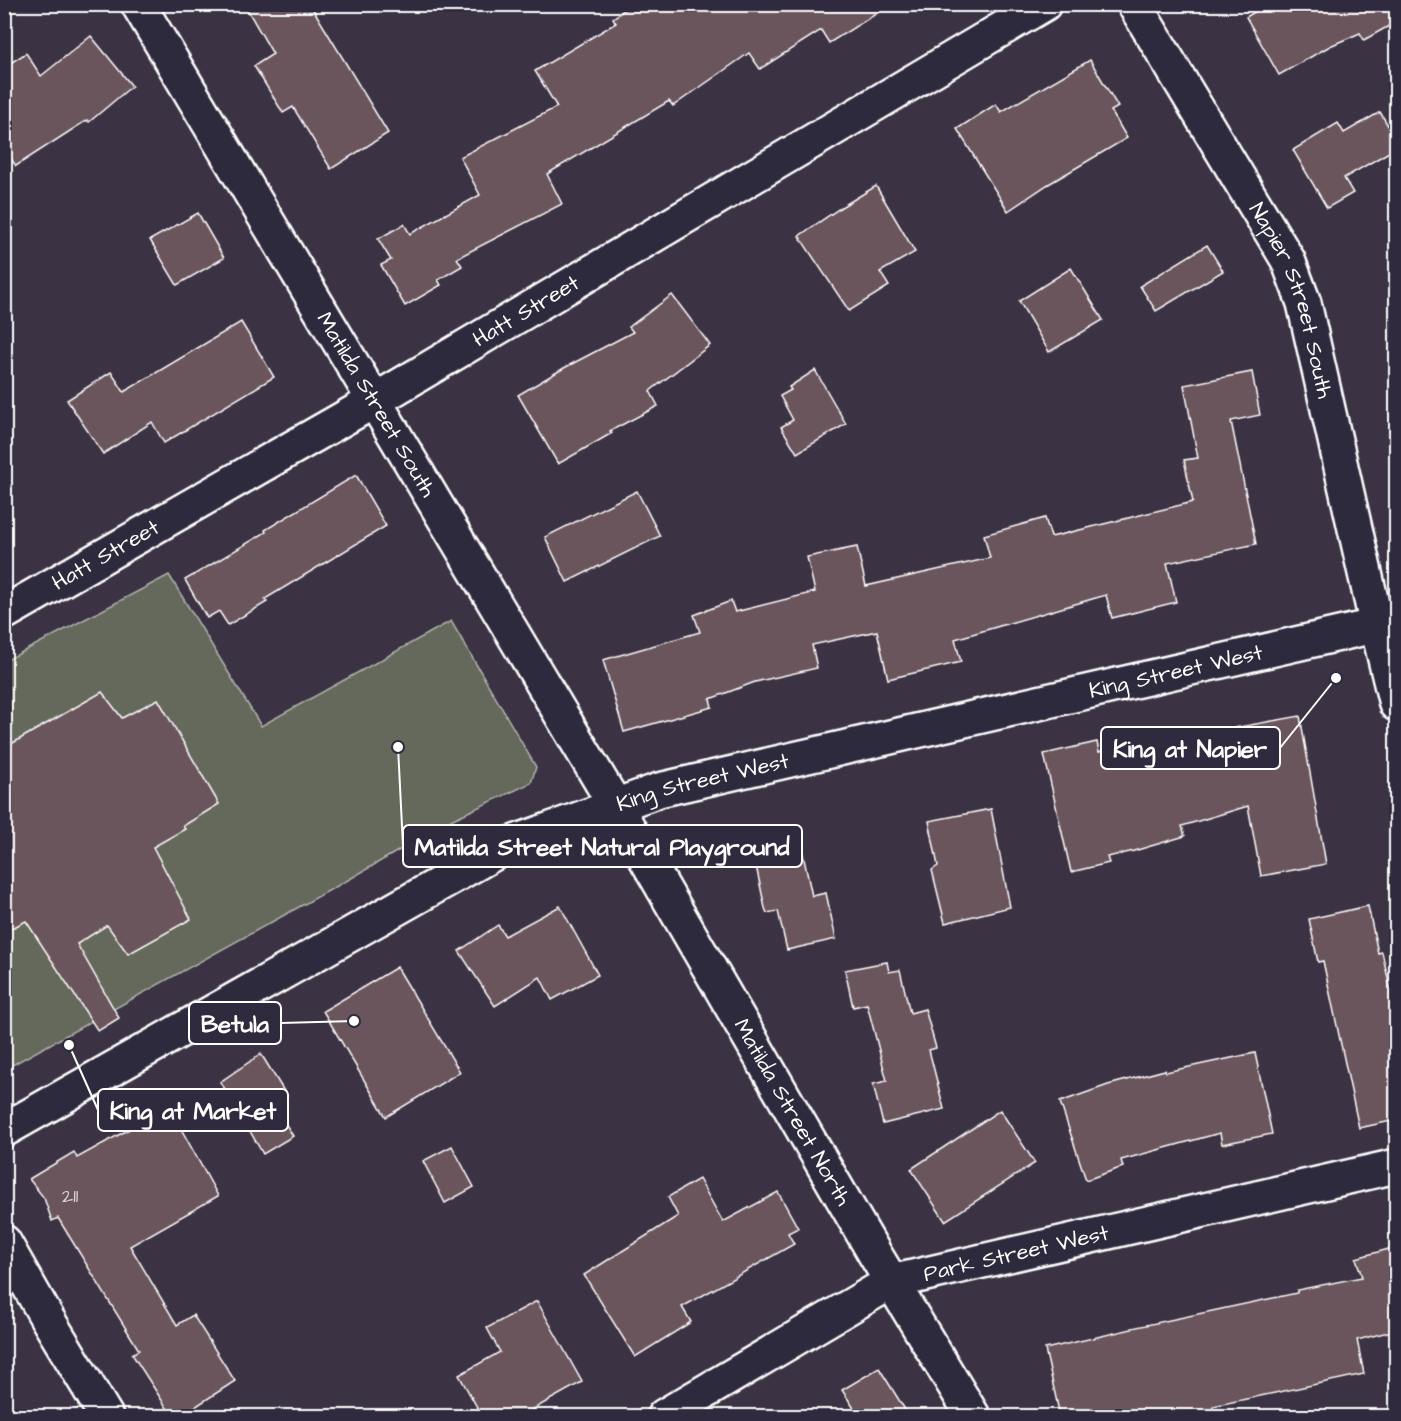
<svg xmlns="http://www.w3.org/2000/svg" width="1401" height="1421" viewBox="0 0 1401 1421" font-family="'Architects Daughter',sans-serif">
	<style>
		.green { fill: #65695b; stroke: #b2b4ad; stroke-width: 1.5 }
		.building { fill: #6b545b; stroke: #fff; stroke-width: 1.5 }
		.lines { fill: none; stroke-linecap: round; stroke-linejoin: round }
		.minor-casing { stroke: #fff; stroke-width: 38 }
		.major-casing { stroke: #fff; stroke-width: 38 }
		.minor { stroke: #2f2a3d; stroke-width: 33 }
		.major { stroke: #2f2a3d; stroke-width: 33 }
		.labels { text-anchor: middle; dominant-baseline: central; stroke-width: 6; stroke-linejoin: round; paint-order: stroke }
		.number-label { font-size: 20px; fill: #dad4d6 }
		.street-label { font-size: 22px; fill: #fff; stroke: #2f2a3d }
		.leader { fill: none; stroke: #fff; stroke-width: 2 }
		.callout-dot { fill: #fff; stroke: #2f2a3d; stroke-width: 2 }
		.callout { fill: #2f2a3d; stroke: #fff; stroke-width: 2 }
		.callout-label { font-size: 24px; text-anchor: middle; font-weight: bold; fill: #fff }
	</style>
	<rect width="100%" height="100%" fill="#3b3243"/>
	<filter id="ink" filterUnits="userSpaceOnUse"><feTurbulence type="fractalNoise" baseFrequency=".0167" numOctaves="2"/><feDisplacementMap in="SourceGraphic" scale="12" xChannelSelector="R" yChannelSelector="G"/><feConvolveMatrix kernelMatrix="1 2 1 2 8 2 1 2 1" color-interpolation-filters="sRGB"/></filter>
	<g filter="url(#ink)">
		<path class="green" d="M169,575L261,726L451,621L536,767L531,783L453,819L348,880L5,1069V661Z"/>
		<g class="building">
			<path d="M244,4H310L388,133L331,169L293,107L283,113L254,66L273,54Z"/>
			<path d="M633,4H892L829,43L821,30L760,69L749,53L673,106L669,101L547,174L562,204L457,258L462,266L438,280L441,285L405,306L381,265L391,260L378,239L404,224L410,234L480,195L460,157L557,107L535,71L616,23L613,18Z"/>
			<path d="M1268,4H1396V22L1364,40L1360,33L1330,46L1279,75L1246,17Z"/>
			<path d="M91,36L132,86L89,122L87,120L16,166L4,148V67L26,53L41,76Z"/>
			<path d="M1090,60L1118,107L1111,111L1127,138L1047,185L1008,211L957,129L996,104L1001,112Z"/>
			<path d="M1380,112L1396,139V148L1344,178L1353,193L1327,208L1293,150L1338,123L1344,133Z"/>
			<path d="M876,186L915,252L880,272L889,286L849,311L799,236L843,206Z"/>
			<path d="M198,213L224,258L177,285L150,240Z"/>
			<path d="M1207,245L1223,271L1156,311L1140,286Z"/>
			<path d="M1071,268L1103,320L1049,352L1019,301Z"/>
			<path d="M672,295L710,345L650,391L658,406L610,431L612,433L558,464L518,395L564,368L633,332L629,327Z"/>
			<path d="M241,322L274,377L164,443L152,422L103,454L67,400L111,372L124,392Z"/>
			<path d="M815,370L846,424L797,453L781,427L793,420L780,396L791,390L789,387Z"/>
			<path d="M1252,372L1260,415L1231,421L1256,544L1167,563L1176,602L1112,618L1106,595L955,639L961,662L888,679L877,631L812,645L817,668L755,682L710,699L712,707L624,732L603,660L700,632L694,615L731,601L735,612L815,592L807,557L857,547L866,586L990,558L984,535L1045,518L1051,537L1193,502L1184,460L1198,458L1184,385Z"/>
			<path d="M356,475L386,526L265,599L267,602L228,625L219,611L207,618L185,580L266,532L265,530Z"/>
			<path d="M637,491L660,536L567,582L545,537Z"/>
			<path d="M102,692L122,718L158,699L219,804L183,826L185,829L153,847L191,919L128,954L107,925L77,944L119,1018L98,1031L26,921L4,932V748Z"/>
			<path d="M1300,716L1326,864L1261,876L1248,806L1182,826L1185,836L1134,851L1107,857L1109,863L1071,872L1044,754L1097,742L1099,752L1183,729L1185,737Z"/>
			<path d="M991,809L1010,907L945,923L932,870L938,866L929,821Z"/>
			<path d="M799,836L812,896L826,893L836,939L787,950L778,911L767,913L765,908L752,847Z"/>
			<path d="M560,906L598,975L552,1000L540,977L495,1006L459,951L498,925L505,936Z"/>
			<path d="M1368,906L1378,953L1382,952L1396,1013V1120L1359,1128L1323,961L1318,962L1309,919Z"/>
			<path d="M887,962L889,972L900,970L910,1013L925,1009L936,1048L929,1050L944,1109L883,1124L873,1084L887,1081L867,1004L853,1007L845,970Z"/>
			<path d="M397,967L460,1072L386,1117L323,1011Z"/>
			<path d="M1255,1053L1272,1134L1222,1144L1220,1133L1121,1160L1123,1167L1086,1180L1060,1102L1108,1085L1165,1070L1166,1072Z"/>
			<path d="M261,1054L287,1096L274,1105L293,1136L263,1154L247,1126V1120L220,1082Z"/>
			<path d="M169,1107L218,1196L130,1246L177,1325L193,1315L235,1381L181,1416H172L132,1354L139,1350L58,1218L52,1221L44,1198L29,1179L74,1152L77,1158Z"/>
			<path d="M1000,1110L1035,1163L945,1221L911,1169Z"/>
			<path d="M452,1146L474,1187L445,1203L423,1161Z"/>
			<path d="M699,1179L723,1222L778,1192L798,1228L788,1233L794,1244L682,1307L691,1322L635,1357L584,1275L678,1216L668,1197Z"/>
			<path d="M1396,1247V1330L1357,1340L1364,1374L1213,1406V1409L1179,1416H1060L1045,1349L1132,1329V1328L1297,1293V1290L1362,1277L1356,1258Z"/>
			<path d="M537,1301L582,1382L521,1416H482L459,1375L500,1352L487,1328Z"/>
			<path d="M879,1368L909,1416H859L842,1390Z"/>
		</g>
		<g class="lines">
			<g class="minor-casing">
				<g id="minor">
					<path id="s1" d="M138,4L615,805L876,1256L973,1416"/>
					<path id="s2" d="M1134,4L1288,260L1304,303L1377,626L1396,704"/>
					<path id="s3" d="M4,613L374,401L1044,4"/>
					<path d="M4,1242L47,1318L106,1416"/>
					<path id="s4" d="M664,1416L891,1282L1396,1166"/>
				</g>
			</g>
			<g class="major-casing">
				<g id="major">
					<path id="s5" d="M4,1130L512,843L659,790L1396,621"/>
				</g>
			</g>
			<use href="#minor" class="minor"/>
			<use href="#major" class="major"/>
		</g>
	</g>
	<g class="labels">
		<g class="number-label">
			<text x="70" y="1196">211</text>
		</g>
		<g class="street-label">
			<text stroke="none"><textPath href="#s2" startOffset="338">Napier Street South</textPath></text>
			<text stroke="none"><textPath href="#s3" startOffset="603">Hatt Street</textPath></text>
			<text stroke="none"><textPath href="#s1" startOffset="466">Matilda Street South</textPath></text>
			<text stroke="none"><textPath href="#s3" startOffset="117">Hatt Street</textPath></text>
			<text stroke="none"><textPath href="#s5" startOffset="1270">King Street West</textPath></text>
			<text stroke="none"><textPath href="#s5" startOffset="784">King Street West</textPath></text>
			<text stroke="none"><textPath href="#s1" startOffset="1287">Matilda Street North</textPath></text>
			<text stroke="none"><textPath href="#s4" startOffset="392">Park Street West</textPath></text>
		</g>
	</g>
	<path class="leader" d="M1336 678L1280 748M398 747L403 846M354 1021L281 1023M69 1045L98 1110"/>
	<g class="callout-dot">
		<circle cx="1336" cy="678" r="6"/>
		<circle cx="398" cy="747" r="6"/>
		<circle cx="354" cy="1021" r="6"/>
		<circle cx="69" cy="1045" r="6"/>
	</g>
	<g class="callout">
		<rect x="1101" y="727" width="179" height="42" rx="6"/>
		<rect x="403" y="825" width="399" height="42" rx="6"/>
		<rect x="189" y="1002" width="92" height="42" rx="6"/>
		<rect x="98" y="1089" width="190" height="42" rx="6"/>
	</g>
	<g class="callout-label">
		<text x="1190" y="757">King at Napier</text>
		<text x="602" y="855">Matilda Street Natural Playground</text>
		<text x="235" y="1032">Betula</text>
		<text x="193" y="1119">King at Market</text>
	</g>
	<rect width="1401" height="1421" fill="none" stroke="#2f2a3d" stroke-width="24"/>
	<rect x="12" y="12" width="1377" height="1397" fill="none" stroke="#fff" stroke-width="2" filter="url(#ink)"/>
</svg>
